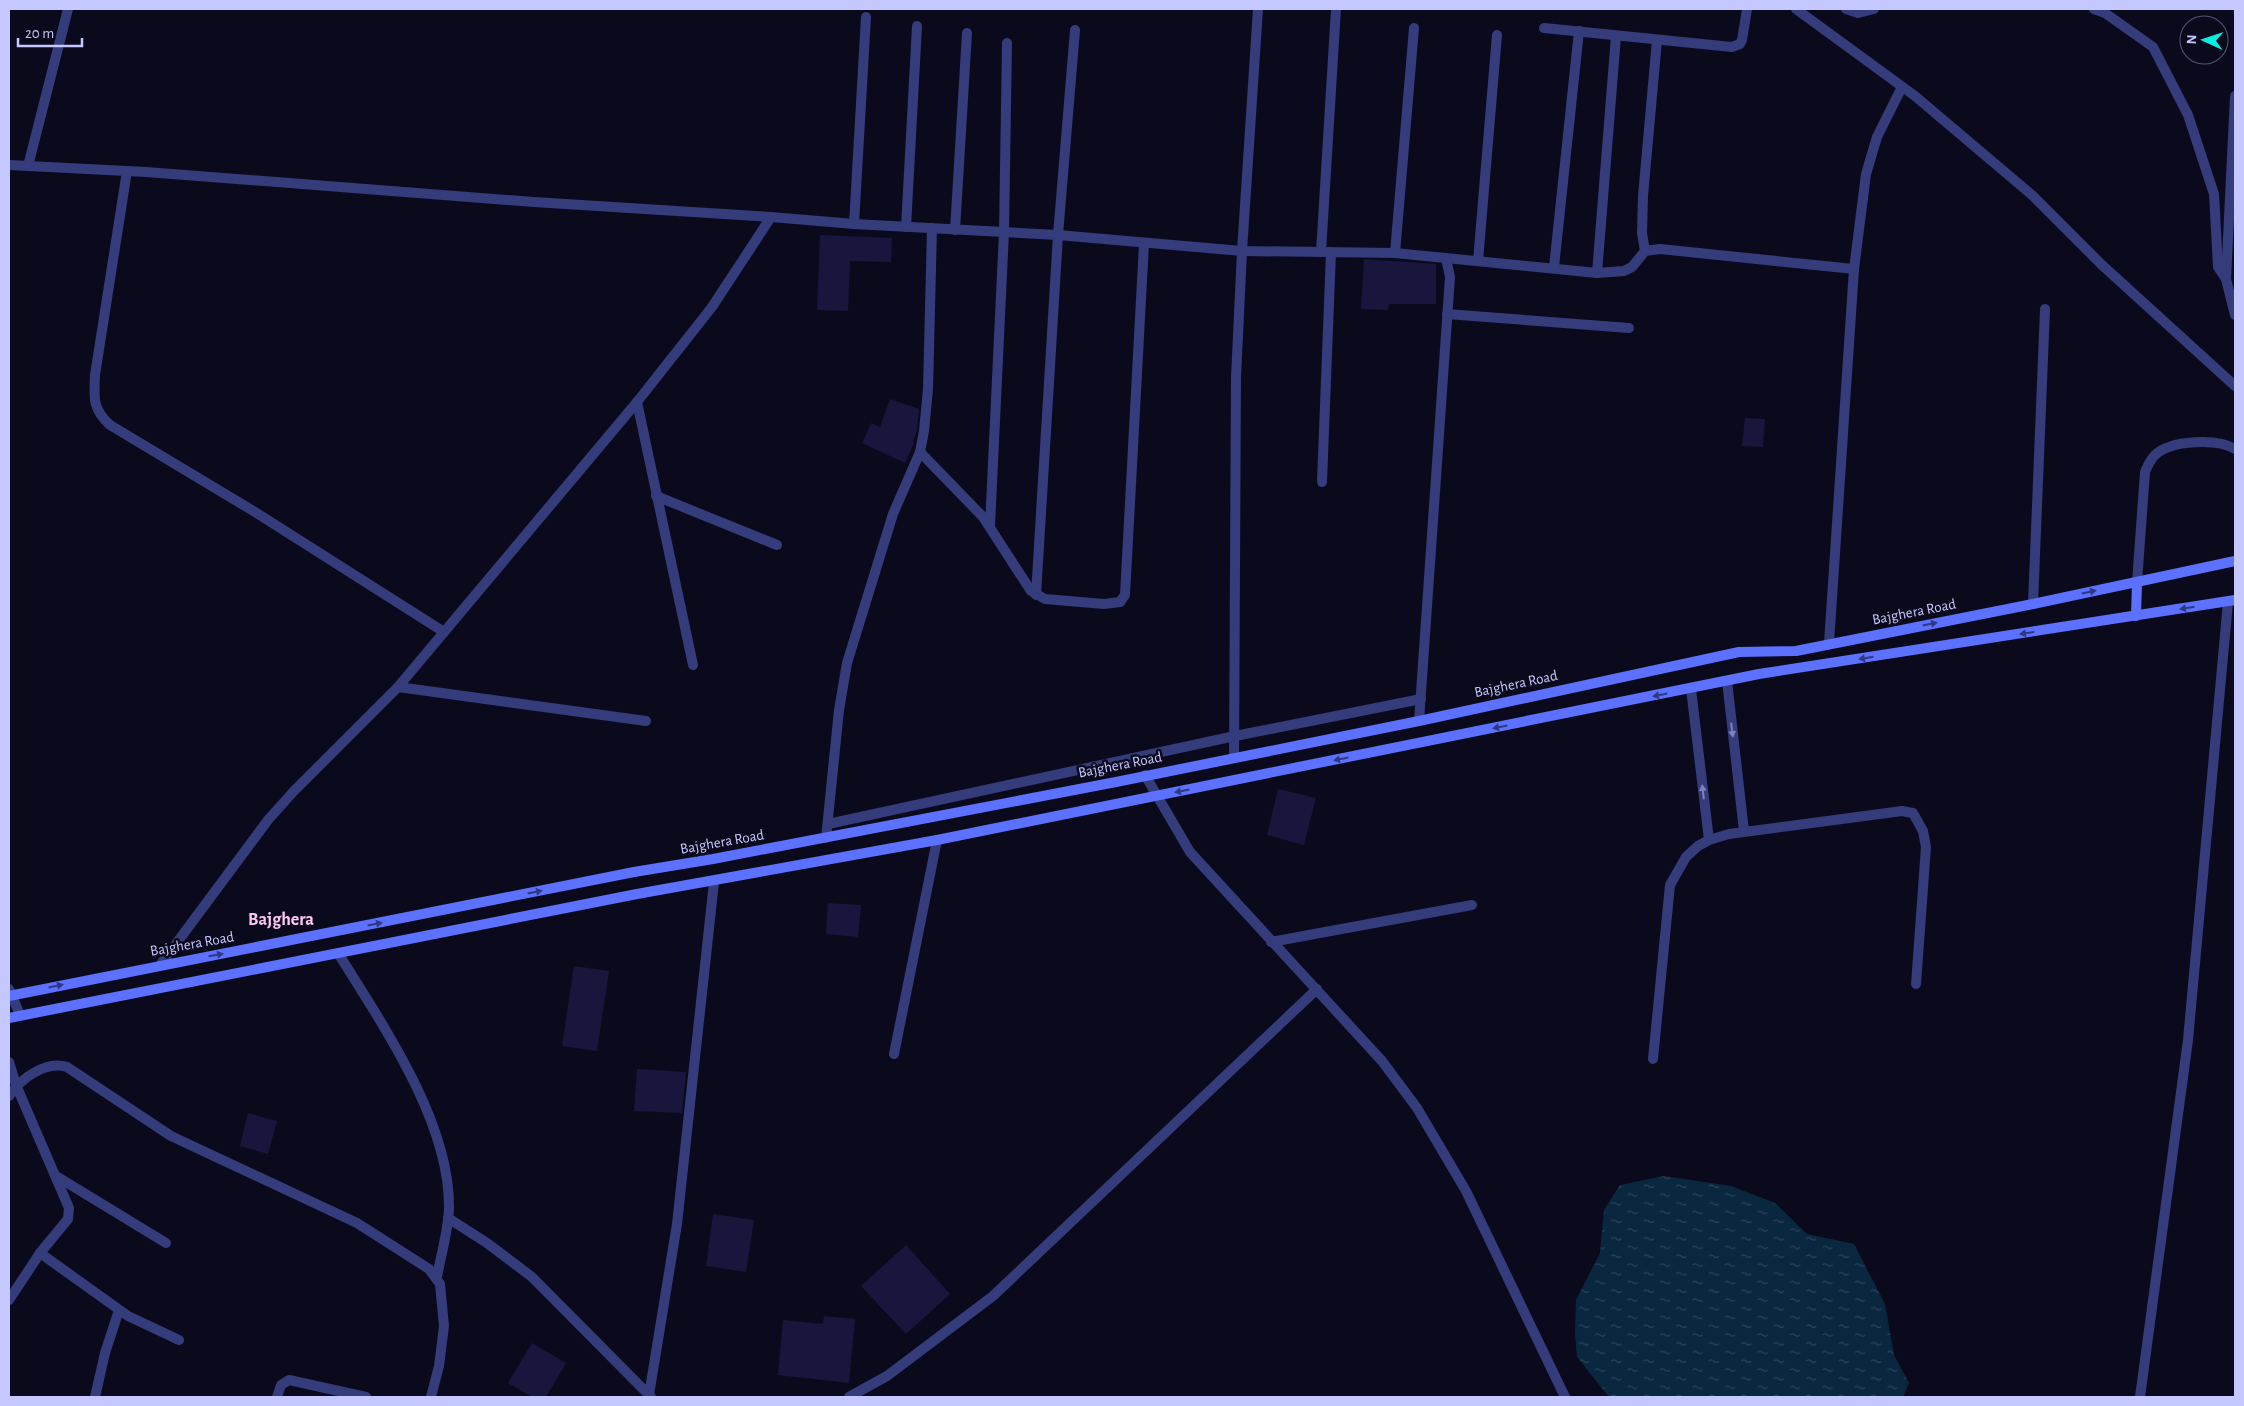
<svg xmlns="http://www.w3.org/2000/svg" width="2244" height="1406" viewBox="0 0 2244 1406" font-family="'Alegreya Sans',sans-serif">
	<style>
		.water { fill: url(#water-ripples) }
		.building { fill: #18163d }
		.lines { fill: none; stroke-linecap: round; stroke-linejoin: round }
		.lane { stroke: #343c7c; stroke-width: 10 }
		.street { stroke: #343c7c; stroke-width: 10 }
		.secondary { stroke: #5c71ff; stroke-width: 10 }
		.oneway { fill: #2f3882 }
		.oneway2 { fill: #7c82be }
		.labels { text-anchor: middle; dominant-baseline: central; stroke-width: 5; stroke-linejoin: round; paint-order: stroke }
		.street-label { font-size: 15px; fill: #c5c7ff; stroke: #0b0a1c }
		.quarter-label { font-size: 18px; font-weight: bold; fill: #ffc7f3; stroke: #0b0a1c }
	</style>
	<defs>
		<pattern id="water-ripples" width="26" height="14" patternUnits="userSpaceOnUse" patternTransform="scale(1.25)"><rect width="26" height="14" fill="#0a2740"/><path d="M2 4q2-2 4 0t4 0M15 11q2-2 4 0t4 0" fill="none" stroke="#2c455d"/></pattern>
	</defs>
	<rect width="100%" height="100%" fill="#0b0a1c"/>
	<path class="water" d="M1664,1176L1731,1186L1775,1203L1807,1234L1854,1244L1885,1304L1894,1355L1909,1383L1903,1397H1609L1577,1357L1575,1334L1576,1300L1600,1253L1604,1210L1620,1185Z"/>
	<g class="building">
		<path d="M820,235L892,238L891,262L850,261L848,311L817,310Z"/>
		<path d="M1364,259L1436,264V304H1389L1388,310L1361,309Z"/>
		<path d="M890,399L919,409L917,430L913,442L914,443L905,463L862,443L871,423L880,427Z"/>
		<path d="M1745,418L1765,419L1763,447L1742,446Z"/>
		<path d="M1278,789L1316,798L1304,845L1267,835Z"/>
		<path d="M828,903L861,905L858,937L826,934Z"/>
		<path d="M574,966L609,971L597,1051L562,1046Z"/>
		<path d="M637,1069L686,1072L682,1113L634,1111Z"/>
		<path d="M248,1113L277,1121L268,1154L240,1146Z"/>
		<path d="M713,1214L754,1220L746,1272L706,1266Z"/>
		<path d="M906,1245L950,1294L906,1334L861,1286Z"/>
		<path d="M824,1316L855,1319L849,1383L778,1375L783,1320L823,1324Z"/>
		<path d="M532,1343L566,1363L546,1397H532L508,1383Z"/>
	</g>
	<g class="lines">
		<g class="lane">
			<path d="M1846,9L1858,13L1874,9"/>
			<path d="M2094,9L2105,13L2153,47L2188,115L2214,194L2218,267L2226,279"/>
			<path d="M2235,96L2226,279L2235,315"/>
			<path d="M28,166L68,9"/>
			<path d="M2137,582L2145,472C2148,465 2150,460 2155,455C2171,440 2217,438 2235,449"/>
		</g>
		<g class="street">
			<path d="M1796,9L1915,96L2032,195L2102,265L2235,386"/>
			<path d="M1544,28L1732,47L1740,44L1742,40L1747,9"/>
			<path d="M9,165L146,172L534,202L771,217L854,224L1058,235L1242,251L1395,253L1597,273L1624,271L1632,267L1645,251L1660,249L1854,269"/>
			<path d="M127,171L95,375C94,397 92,409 110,425L255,512L444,632"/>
			<path d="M854,224L866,17"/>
			<path d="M906,227L917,26"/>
			<path d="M955,230L967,33"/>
			<path d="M1645,251L1642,233L1643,196L1657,40"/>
			<path d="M1321,252L1336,9"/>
			<path d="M1395,253L1414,28"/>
			<path d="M1478,261L1497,35"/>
			<path d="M1554,267L1579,31"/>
			<path d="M1597,273L1616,36"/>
			<path d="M1447,314L1629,328"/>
			<path d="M637,402L693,665"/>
			<path d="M920,452L983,517L1031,591L1045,599L1104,604L1120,602L1125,595L1144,244"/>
			<path d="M1322,482L1331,252"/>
			<path d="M656,496L777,545"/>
			<path d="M990,526L1004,232L1007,43"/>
			<path d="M1036,595L1058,235L1075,30"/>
			<path d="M2033,604L2045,309"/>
			<path d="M1829,643L1854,269L1866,174L1877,137L1902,87"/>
			<path d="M1727,681L1744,831"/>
			<path d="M398,687L646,721"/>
			<path d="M1691,689L1709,840"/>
			<path d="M1419,721L1450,277L1446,258"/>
			<path d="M1234,758L1236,377L1242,251L1258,9"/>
			<path d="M1145,775L1190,852L1382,1061L1417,1108L1466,1191L1565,1397"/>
			<path d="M828,824L1235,736L1421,699"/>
			<path d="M826,838L839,710L847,663L893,514L920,452L924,431L928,389L932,228"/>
			<path d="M1271,942L1472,905"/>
			<path d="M338,953C382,1024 449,1120 449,1206C449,1229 441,1254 437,1277"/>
			<path d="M161,964L268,820L293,792L398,687L637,402L712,307L771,217"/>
			<path d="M9,989L20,1015"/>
			<path d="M894,1054L937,840"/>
			<path d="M1653,1059L1670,885L1686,857L1698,846L1709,840L1729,834L1902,811L1913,813L1923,831L1926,847L1916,984"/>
			<path d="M9,1062L16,1085L69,1208L68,1219L40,1253L9,1300"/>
			<path d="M9,1096C20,1079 46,1060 67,1067L171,1136L357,1223L429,1269L440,1284L444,1326L439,1366L431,1397"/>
			<path d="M56,1176L166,1243"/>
			<path d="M448,1218L487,1243L532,1277L651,1397"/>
			<path d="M40,1253L128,1316L179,1340"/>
			<path d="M649,1395L677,1224L714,882"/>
			<path d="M95,1397L105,1353L119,1310"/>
			<path d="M277,1397L281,1385L289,1380L366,1397"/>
			<path d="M849,1397L887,1376L993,1296L1317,989"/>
			<path d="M2140,1397L2188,1040L2228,602"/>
		</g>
		<g class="secondary">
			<path d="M2136,616L2137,582"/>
			<path d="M9,996L634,872L713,859L1116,782L1419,721L1739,652L1796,651L2033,604L2235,561"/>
			<path d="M9,1018L637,894L937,840L1759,674L2235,600"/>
		</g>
	</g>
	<defs><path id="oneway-solid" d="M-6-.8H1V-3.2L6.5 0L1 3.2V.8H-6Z" transform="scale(1.25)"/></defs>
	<g class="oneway">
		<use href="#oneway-solid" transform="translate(2089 592) rotate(-12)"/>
		<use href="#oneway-solid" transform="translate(2187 608) rotate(171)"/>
		<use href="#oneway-solid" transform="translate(1930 624) rotate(-11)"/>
		<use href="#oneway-solid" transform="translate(2027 633) rotate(171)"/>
		<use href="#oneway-solid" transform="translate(1866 658) rotate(171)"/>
		<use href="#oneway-solid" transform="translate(1660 695) rotate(169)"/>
		<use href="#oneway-solid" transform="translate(1500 727) rotate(169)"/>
		<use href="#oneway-solid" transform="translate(1341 759) rotate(169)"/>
		<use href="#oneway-solid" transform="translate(1182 791) rotate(169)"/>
		<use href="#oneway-solid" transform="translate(535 892) rotate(-11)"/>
		<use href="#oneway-solid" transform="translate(375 924) rotate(-11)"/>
		<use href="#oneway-solid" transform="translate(216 955) rotate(-10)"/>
		<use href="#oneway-solid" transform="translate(56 986) rotate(-12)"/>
	</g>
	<g class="oneway2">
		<use href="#oneway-solid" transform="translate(1732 730) rotate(83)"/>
		<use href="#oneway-solid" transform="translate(1703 792) rotate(-97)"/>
	</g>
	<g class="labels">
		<g class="street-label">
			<text transform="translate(1914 612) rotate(-11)">Bajghera Road</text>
			<text transform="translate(1516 684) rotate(-12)">Bajghera Road</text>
			<text transform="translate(1120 765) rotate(-11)">Bajghera Road</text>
			<text transform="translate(722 842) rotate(-10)">Bajghera Road</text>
			<text transform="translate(192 944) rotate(-10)">Bajghera Road</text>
		</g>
		<g class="quarter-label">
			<text x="281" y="920">Bajghera</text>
		</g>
	</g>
	<rect width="2244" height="1406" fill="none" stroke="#c5c7ff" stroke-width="20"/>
	<g transform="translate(2204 40) rotate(273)"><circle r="24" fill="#0b0a1c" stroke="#555677"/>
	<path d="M0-4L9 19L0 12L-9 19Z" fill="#00f0e4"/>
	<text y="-8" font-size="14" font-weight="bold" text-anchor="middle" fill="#c5c7ff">N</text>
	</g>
	<path d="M18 38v8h64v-8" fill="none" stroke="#c5c7ff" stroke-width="2.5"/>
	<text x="25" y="38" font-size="15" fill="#c5c7ff" stroke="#0b0a1c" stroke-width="4" paint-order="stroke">20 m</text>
</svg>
